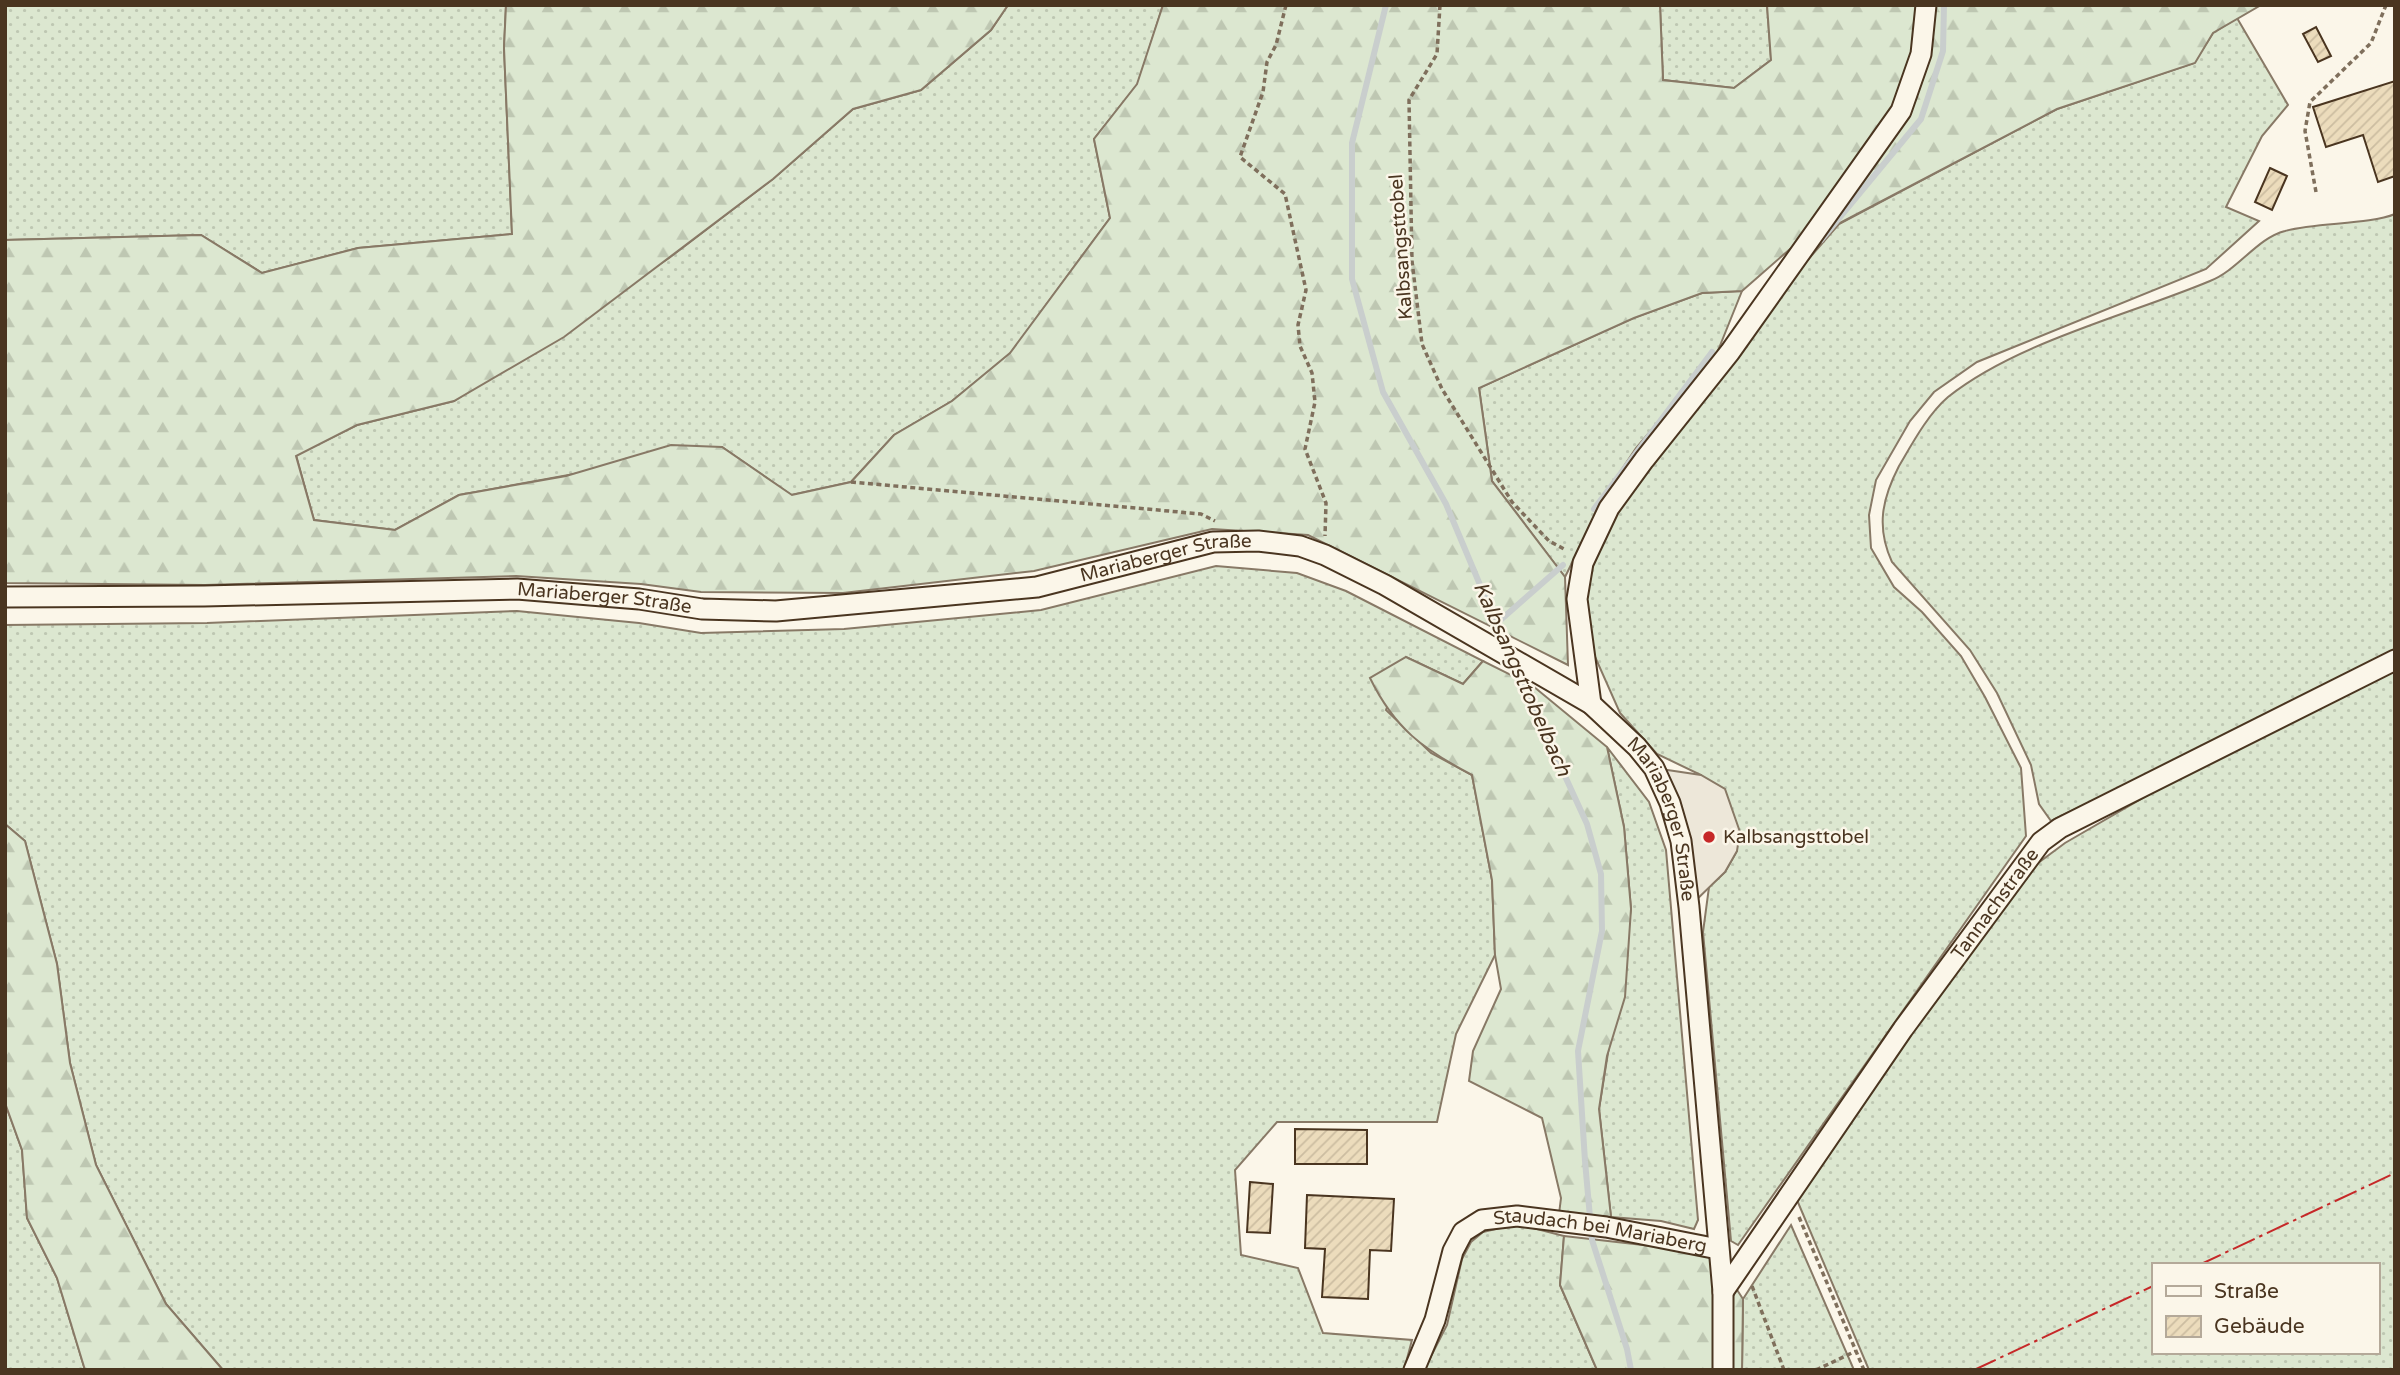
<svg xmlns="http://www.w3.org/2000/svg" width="2400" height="1375" viewBox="0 0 2400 1375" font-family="'Varela Round',sans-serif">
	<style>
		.grass { fill: url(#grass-dots); stroke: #887966; stroke-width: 2; fill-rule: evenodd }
		.forest { fill: url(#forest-firs); stroke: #887966; stroke-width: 2 }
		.parking { fill: #ede7d9; stroke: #887966; stroke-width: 2 }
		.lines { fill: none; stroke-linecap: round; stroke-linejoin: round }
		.stream { stroke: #c9cecd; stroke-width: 6 }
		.building { fill: url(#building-hatch); stroke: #4a3520; stroke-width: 2 }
		.street-casing { stroke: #4a3520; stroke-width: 23 }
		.path { stroke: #7f6f5c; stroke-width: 3.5; stroke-dasharray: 5 3.5; stroke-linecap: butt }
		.street { stroke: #fbf6e9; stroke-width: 19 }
		.power { stroke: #c62828; stroke-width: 2; stroke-dasharray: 24 5 3.5 5; stroke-linecap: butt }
		.poi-dot { fill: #c62828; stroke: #fbf6e9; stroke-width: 2.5 }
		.labels { text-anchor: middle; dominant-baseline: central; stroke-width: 5; stroke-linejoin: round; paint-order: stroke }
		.street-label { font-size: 19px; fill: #4a3520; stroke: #fbf6e9 }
		.poi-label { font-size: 19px; fill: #4a3520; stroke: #fbf6e9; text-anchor: start }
		.water-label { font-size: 21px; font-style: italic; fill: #4a3520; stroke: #fbf6e9 }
	</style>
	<defs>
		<pattern id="grass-dots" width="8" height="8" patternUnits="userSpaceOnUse" patternTransform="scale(1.75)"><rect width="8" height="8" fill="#dce7d0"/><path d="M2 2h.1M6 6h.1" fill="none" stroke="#bec7b2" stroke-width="1.8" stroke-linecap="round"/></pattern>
		<pattern id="forest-firs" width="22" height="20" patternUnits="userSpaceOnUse" patternTransform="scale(1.75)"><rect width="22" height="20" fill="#dce7d0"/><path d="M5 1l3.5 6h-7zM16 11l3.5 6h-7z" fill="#bec7b2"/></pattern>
		<pattern id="building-hatch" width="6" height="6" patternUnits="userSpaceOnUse" patternTransform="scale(1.75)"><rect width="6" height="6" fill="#ecdcbc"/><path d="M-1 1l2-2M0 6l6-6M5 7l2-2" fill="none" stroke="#ccbda1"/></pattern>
	</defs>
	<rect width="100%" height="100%" fill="#fbf6e9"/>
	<g class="grass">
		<path d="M5,5H506L504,48L512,234L358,248L262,273L201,235L5,240Z"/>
		<path d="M1008,5H1163L1138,84L1094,139L1110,218L1010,354L952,401L894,435L851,482L791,495L722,447L459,495L395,530L314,520L296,455L357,425L454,401L669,258L773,179L853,109L921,90L991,30Z"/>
		<path d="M1660,5H1767L1771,60L1734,88L1663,80Z"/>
		<path d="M2237,18L2288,105L2262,136L2226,207L2259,221L2206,269L1977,362L1934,392L1910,421L1876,480L1869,515L1871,548L1894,587L1922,612L1961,656L1985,697L2021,768L2026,836L1738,1245L1731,1241L1703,932L1709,887L1725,872L1737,851L1701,775L1657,754L1620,713L1592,650L1584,598L1589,565L1616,511L1766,308L1839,224L2057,109L2194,63L2213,33Z"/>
		<path d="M2395,214V653L2051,821L2039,804L2031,765L1997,693L1970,650L1892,562C1876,527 1882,499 1899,466C1912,444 1928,414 1948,397C2017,342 2129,315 2210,281C2237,271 2257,238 2285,231C2316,222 2369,225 2395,214Z"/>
		<path d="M1742,291L1717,353L1636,448L1608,490L1565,577L1492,481L1479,388L1633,318L1702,293Z"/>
		<path d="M1216,566L1297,573L1346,591L1483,661L1463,684L1406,657L1386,710L1431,753L1472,775L1492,880L1495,955L1456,1034L1437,1122H1277L1235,1170L1241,1255L1298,1268L1323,1333L1412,1340L1404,1370H223L166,1304L96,1165L70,1063L57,964L25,841L5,824V625L207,623L517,611L639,623L701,633L844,629L1041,610Z"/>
		<path d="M2395,670V1370H1869L1797,1200L1910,1032L2030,869L2065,843L2200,765ZM2153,1265H2377V1352H2153Z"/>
		<path d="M1607,747L1649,802L1666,850L1698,1220L1694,1229L1661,1221L1611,1217L1599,1109L1631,909L1624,827Z"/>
		<path d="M5,1103L22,1150L27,1218L57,1278L85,1370H5Z"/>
		<path d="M1517,1224L1564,1236L1560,1285L1597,1370H1424L1447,1325L1462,1259L1471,1242L1483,1232Z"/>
		<path d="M1791,1225L1854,1370H1742L1743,1299Z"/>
	</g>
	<g class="forest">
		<path d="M506,5H1008L991,30L921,90L853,109L773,179L564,337L454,401L357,425L296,456L314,520L395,530L459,495L566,476L671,445L722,447L792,495L851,482L894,435L952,401L1010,353L1110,218L1094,139L1137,84L1163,5H1660L1663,80L1734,88L1771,60L1767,5H2261L2213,33L2195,63L2057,109L1790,249L1742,291L1702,293L1634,318L1479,388L1492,481L1565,577L1568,665L1308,535L1212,529L1034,571L843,593L701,592L641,584L516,576L205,585L5,583V240L201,235L262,273L358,248L512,234L504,48Z"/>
		<path d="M1406,657L1463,684L1483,661L1533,686L1607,747L1624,827L1631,909L1625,997L1607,1056L1599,1109L1611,1217L1559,1214L1561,1198L1542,1118L1469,1081L1473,1051L1501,989L1495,955L1492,880L1472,775C1423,749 1395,729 1370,678Z"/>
		<path d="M5,824L25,841L57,964L70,1063L96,1165L166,1304L223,1370H85L57,1278L27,1218L22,1150L5,1103Z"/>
		<path d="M1564,1236L1713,1253L1743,1299L1742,1370H1597L1560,1285Z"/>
	</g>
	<path class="parking" d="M1654,768L1701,775L1725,789L1740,832L1737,851L1725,872L1689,907Z"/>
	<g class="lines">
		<g class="stream">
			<path d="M1386,5L1352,143V279L1383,392L1446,504L1507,649"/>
			<path d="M1821,240L1921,119L1943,51L1944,5"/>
			<path d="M1594,509L1712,352"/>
			<path d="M1496,624L1563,565"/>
			<path d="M1514,665L1587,824L1601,874L1602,931L1578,1051L1585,1161L1592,1240L1627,1349L1631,1370"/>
		</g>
	</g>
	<g class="building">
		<path d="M2316,27L2331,56L2318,62L2303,34Z"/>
		<path d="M2395,81V176L2378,182L2363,135L2326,147L2313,107Z"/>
		<path d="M2270,168L2287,176L2272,210L2255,202Z"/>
		<path d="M1295,1129L1367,1130V1164H1295Z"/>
		<path d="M1250,1182L1273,1184L1270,1233L1247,1232Z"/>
		<path d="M1307,1195L1394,1199L1391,1251L1370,1250L1368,1299L1322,1297L1325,1249L1305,1248Z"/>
	</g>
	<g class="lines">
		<g class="street-casing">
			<g id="street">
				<path id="s1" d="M5,597L204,596L517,589L639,599L702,609L776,611L1037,587L1213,542L1258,541L1300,546L1325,555L1385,585L1591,704L1637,747L1654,768L1670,803L1681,841L1689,907L1723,1292V1370"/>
				<path d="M1591,704L1577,599L1583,563L1609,508L1644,460L1730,352L1901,111L1921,54L1926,5"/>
				<path id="s2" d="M1723,1292L1903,1029L2041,842L2060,828L2395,660"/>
				<path id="s3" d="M1414,1370L1435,1320L1453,1251L1463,1232L1482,1220L1517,1216L1606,1227L1718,1249"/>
			</g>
		</g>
		<g class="path">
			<path d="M1286,5L1276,45L1267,62L1263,92L1240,157L1285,194L1306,290L1298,325L1300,346L1312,373L1315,402L1305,449L1326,503L1325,536"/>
			<path d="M1440,5L1437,54L1409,100L1412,261L1422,344L1442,389L1512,502L1549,541L1566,550"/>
			<path d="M2316,192L2305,131L2310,102L2371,43L2386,5"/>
			<path d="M851,482L1201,514L1215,521"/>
			<path d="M1799,1217L1864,1370"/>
			<path d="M1752,1286L1784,1370"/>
			<path d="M1816,1370L1856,1351"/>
		</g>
		<use href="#street" class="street"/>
		<g class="power">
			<path d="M2199,1265L2395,1173"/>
			<path d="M1974,1370L2153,1286"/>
		</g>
	</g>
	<circle class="poi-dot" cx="1709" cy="837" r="7"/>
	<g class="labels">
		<g class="street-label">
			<text transform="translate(1401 247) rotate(-94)">Kalbsangsttobel</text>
			<text stroke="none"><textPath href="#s1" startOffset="1167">Mariaberger Straße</textPath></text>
			<text stroke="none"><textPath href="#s1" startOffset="600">Mariaberger Straße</textPath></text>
			<text stroke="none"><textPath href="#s1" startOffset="1776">Mariaberger Straße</textPath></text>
			<text stroke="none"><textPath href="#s2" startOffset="474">Tannachstraße</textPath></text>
			<text stroke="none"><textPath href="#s3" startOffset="289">Staudach bei Mariaberg</textPath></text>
		</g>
		<g class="poi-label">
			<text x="1723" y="837">Kalbsangsttobel</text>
		</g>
		<g class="water-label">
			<text transform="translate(1522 679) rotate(66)">Kalbsangsttobelbach</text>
		</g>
	</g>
	<rect width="2400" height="1375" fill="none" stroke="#4a3520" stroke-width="14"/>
	<rect x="2152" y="1263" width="228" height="91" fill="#fbf6e9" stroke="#b4a999" stroke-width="2"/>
	<rect x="2166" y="1286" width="35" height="10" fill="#fbf6e9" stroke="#b4a999" stroke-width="2"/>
	<text x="2214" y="1298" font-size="21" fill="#4a3520">Straße</text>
	<rect x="2166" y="1316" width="35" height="21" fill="url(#building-hatch)" stroke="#b4a999" stroke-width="2"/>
	<text x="2214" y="1333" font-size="21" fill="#4a3520">Gebäude</text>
</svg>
